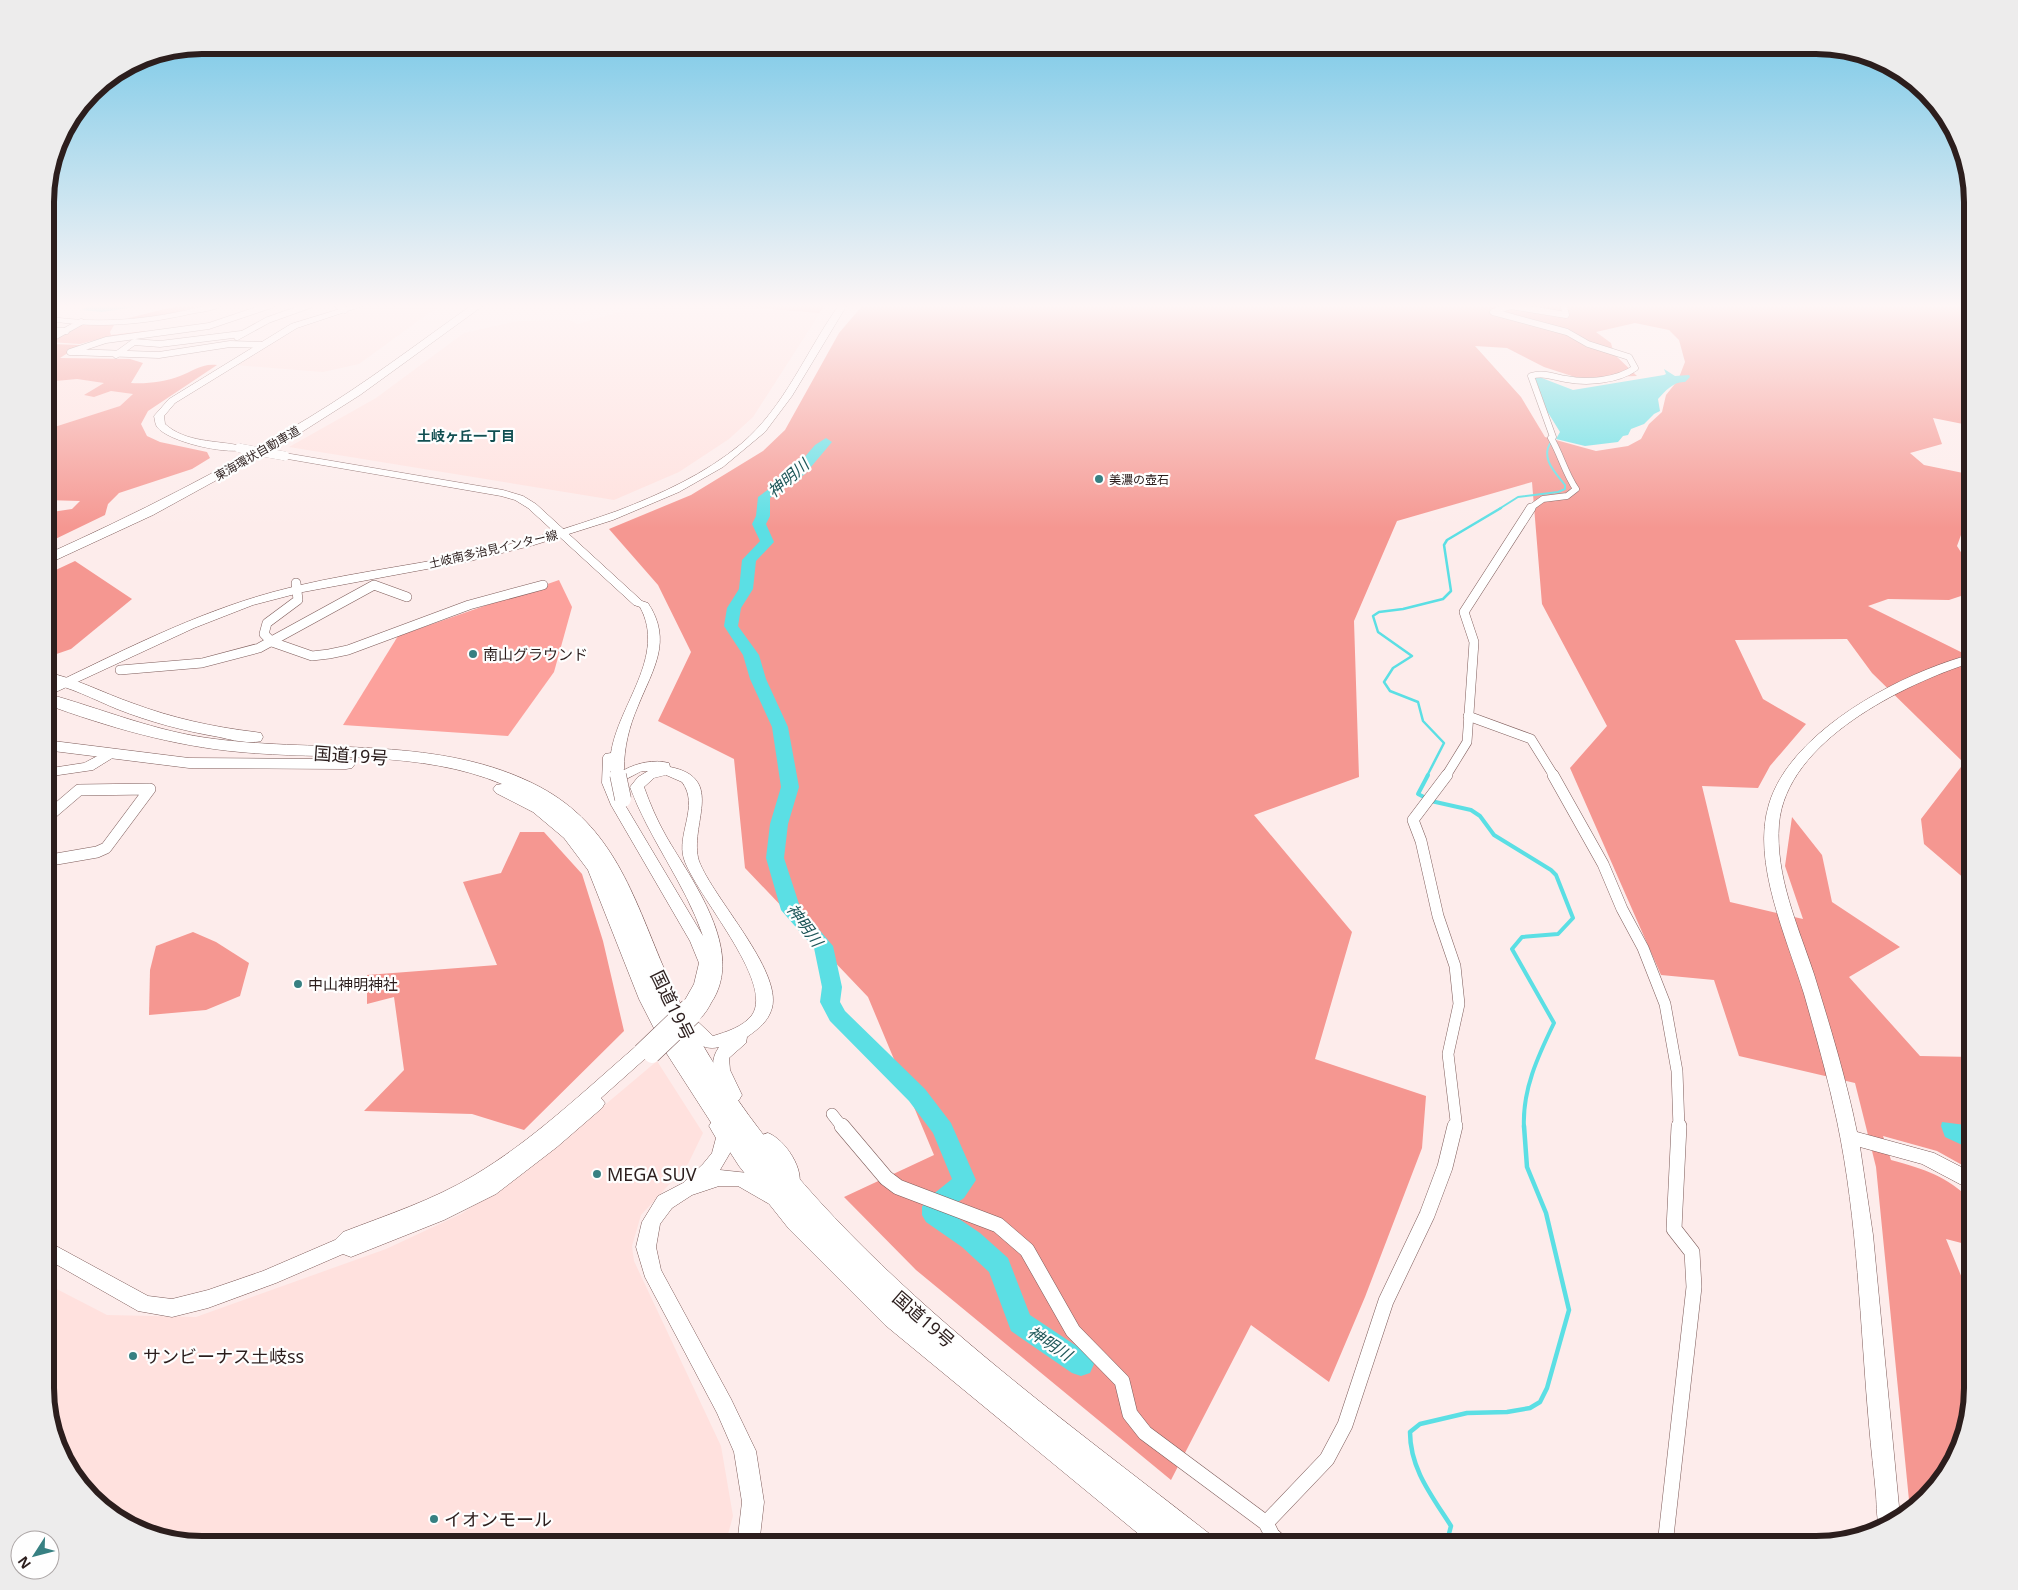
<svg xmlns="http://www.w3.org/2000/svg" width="2018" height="1590" viewBox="0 0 2018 1590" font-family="'Noto Sans','Noto Sans JP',sans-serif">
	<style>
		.built { fill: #ffe1de }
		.green { fill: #fca19c }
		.forest { fill: #f59791; fill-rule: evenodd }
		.water { fill: #5bdfe4 }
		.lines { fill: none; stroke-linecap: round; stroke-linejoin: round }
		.stream-far3 { stroke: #5bdfe4; stroke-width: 2 }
		.stream-far2 { stroke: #5bdfe4; stroke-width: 2.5 }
		.stream-far1 { stroke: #5bdfe4; stroke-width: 4 }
		.stream { stroke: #5bdfe4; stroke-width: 4.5 }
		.river { fill: #5bdfe4; fill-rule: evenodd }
		.minor-far3-casing { stroke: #7e5c5a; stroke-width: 7 }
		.minor-far2-casing { stroke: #7e5c5a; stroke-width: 10 }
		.minor-far1-casing { stroke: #7e5c5a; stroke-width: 12 }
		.minor-casing { stroke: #7e5c5a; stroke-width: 16 }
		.tertiary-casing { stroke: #7e5c5a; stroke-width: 1 }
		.secondary-casing { stroke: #7e5c5a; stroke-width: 1 }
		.trunk-casing { stroke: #7e5c5a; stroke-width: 1 }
		.motorway-casing { stroke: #7e5c5a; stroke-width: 1 }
		.minor-far3 { stroke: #fff; stroke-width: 6 }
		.minor-far2 { stroke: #fff; stroke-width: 9 }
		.minor-far1 { stroke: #fff; stroke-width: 11 }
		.minor { stroke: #fff; stroke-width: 15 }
		.tertiary { fill: #fff; fill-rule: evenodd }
		.secondary { fill: #fff; fill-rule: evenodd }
		.trunk { fill: #fff; fill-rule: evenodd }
		.motorway { fill: #fff; fill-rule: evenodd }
		.tertiary-bridge-far2-casing { stroke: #7e5c5a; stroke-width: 9; stroke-linecap: butt }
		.tertiary-bridge-far1-casing { stroke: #7e5c5a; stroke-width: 13; stroke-linecap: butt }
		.tertiary-bridge-casing { stroke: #7e5c5a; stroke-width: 17; stroke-linecap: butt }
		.tertiary-bridge-far2 { stroke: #fff; stroke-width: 9 }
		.tertiary-bridge-far1 { stroke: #fff; stroke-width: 12 }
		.tertiary-bridge { stroke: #fff; stroke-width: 16 }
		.poi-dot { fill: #378082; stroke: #fefefe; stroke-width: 2 }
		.labels { text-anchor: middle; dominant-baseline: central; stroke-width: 4.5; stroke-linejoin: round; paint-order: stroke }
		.far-street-label { font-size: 12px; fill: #2c1e1d; stroke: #fefefe }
		.far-poi-label { font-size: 12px; fill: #2c1e1d; stroke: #fefefe; text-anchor: start }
		.far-neighbourhood-label { font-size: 14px; font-weight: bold; fill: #114f51; stroke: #fefefe }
		.poi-label { font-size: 15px; fill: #2c1e1d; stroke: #fefefe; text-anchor: start }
		.water-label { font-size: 16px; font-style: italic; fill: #1f5759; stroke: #fefefe }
		.near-street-label { font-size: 18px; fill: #2c1e1d; stroke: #fefefe }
		.near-poi-label { font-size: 18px; fill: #2c1e1d; stroke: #fefefe; text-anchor: start }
		.rim { fill: none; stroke: #2c1e1d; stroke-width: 6 }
	</style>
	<rect width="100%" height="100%" fill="#fdeceb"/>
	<g class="built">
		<path d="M374,305L436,308L359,364L323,372L235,365L297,328Z"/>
		<path d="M644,305H725L820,313L753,417L729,439L679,472L614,500L289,447L376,398L464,333L518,321L569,320L578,324Z"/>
		<path d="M77,379L105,383L94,397L111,391L133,394L121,406L45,430V382Z"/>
		<path d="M657,1061L703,1133L688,1164L641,1215L632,1246L634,1261L721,1446L733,1516L725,1545H202L151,1537L99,1506L61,1458L45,1398V1283L107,1315L196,1317L386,1249L461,1214L524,1173Z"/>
	</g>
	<g class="green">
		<path d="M725,305H825L819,313Z"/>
		<path d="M78,325H114L110,332L111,335L145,331V335L99,339L80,344L49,342Z"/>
		<path d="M559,580L572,607L554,672L508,736L343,725L398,636Z"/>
	</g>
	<g class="forest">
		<path d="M181,305H206L160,316L125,319Z"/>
		<path d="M863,305H1973V426L1933,418L1942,444L1910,453L1924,465L1973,475V534L1961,535L1957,546L1973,571V592L1949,600L1888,599L1868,606L1973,658V886L1924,844L1921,819L1964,763L1872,673L1847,639L1735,640L1763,699L1806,724L1770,766L1758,788L1702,786L1730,902L1803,919L1785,866L1792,817L1822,855L1832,902L1900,947L1849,977L1920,1056L1973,1057V1171L1937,1151L1883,1136L1891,1160C1927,1170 1944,1175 1973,1201V1246L1946,1239L1973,1305V1388L1961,1448L1934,1491L1910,1510L1876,1167L1855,1083L1739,1056L1714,980L1661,975L1570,768L1607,726L1542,604L1532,482L1397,521L1354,621L1359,777L1254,815L1352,932L1315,1059L1426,1096L1422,1148L1365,1297L1329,1382L1251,1325L1171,1480L916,1270L844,1197L934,1155L868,997L745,868L734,759L658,721L691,652L658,585L609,529L691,495L763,451L785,430L839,333ZM1635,323L1669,330L1679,340L1685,362L1678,380L1666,395L1662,412L1649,424L1641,439L1628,446L1596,451L1545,437L1521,397L1475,346L1507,348L1544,367L1578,378L1637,376L1614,354L1611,343L1596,332Z"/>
		<path d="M52,344L80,345L60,358L130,359L143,363L131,383C146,384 165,382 180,376C193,371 202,363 217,365L148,411L141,424L147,436L160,442L207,452L210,458L192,469L119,493L108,504L105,515L45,544V513L72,509L80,501L45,500V430L120,406L133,394L111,391L94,397L84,395L104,383L77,379L45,382V347Z"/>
		<path d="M75,561L132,599L71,649L45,658V575Z"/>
		<path d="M520,832H544L582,874L603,941L624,1031L524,1130L472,1114L364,1111L404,1070L394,997L367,1004V975L497,965L463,882L501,873Z"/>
		<path d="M193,932L216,942L249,963L240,996L206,1010L149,1015L150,970L156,946Z"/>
	</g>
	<g class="water">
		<path d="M90,305H149L102,312L82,310Z"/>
		<path d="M1664,369L1675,376L1689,375L1690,377L1685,382C1674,381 1665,391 1658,399L1660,411L1654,414L1644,424L1631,429L1628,435L1623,436L1618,442L1585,446L1556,439L1560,432L1547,411L1534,375L1573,390L1664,375L1666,374Z"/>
		<path d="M1942,1122L1973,1126V1150L1945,1137L1941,1126Z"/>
	</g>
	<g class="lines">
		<path class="stream-far3" d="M1499,509L1518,497L1558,492L1565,489V485C1555,472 1540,458 1551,442"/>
		<path class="stream-far2" d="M1427,776L1444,743L1423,721L1418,702L1390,691L1384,682L1393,668L1412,656L1378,632L1373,616L1379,612L1403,609L1443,599L1451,591L1444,545L1447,540L1501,508"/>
		<g class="stream-far1">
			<path d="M1426,798L1418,794L1428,775"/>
			<path d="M1431,801L1471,810L1480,816L1494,835L1551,870L1556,875L1573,918L1558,934L1522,937L1512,949L1554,1023C1538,1056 1522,1090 1524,1128"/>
		</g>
		<path class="stream" d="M1446,1545L1451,1526C1432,1496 1410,1469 1410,1432L1420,1424L1467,1413L1507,1412L1530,1408L1540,1402L1547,1388L1569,1310L1546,1213L1527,1167L1524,1126"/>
		<path class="river" d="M826,438L832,442L805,474L770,498V516L766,524L774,542L756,561L753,589L741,608L738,626L759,655L766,679L788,727L799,787L788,824L784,858L800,907L833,946L842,987L840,1002L845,1011L925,1089L951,1123L976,1180L964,1198L946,1210L980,1233L1008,1258L1030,1315L1090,1355L1094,1364L1090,1373L1081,1376L1072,1373L1011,1331L989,1272L962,1247L926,1222L922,1215V1207L926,1200L952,1179L933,1133L909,1101L830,1021L820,1002L822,987L814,948L781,910L766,858L770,824L781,787L772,727L750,679L743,655L724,626L727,608L739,589L742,560L760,541L752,524L756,516L758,497L791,473L815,445Z"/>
		<g class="minor-far3-casing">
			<g id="minor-far3">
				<path d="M337,305L345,310"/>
				<path d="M45,330L66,331"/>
				<path d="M237,337L268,320L310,305"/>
				<path d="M45,342L81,322"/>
				<path d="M262,345L230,344L159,355L70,352L106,340L209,326L271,305"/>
				<path d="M116,355L134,342L160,344L241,334"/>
				<path d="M1529,509L1543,499L1567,496L1576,489C1565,473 1561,455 1551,438L1553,437L1531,376C1543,372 1554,377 1566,379C1587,383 1617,381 1635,368L1629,357L1588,344L1567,332L1493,312L1511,306L1566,315L1564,307"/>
			</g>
		</g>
		<g class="minor-far2-casing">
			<g id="minor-far2">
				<path d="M296,583L298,600L267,623L264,634L272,642L312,656L329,654L348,650L469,605L543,585"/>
				<path d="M120,670L202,663L259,648L374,585L407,597"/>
				<path d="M1468,716L1531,739L1554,776"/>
				<path d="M1446,776L1467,742L1474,642L1464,612L1531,508"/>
			</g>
		</g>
		<g class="minor-far1-casing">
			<g id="minor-far1">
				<path d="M1447,775L1413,820L1421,841L1438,916L1455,966L1459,1004L1448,1054L1456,1121L1454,1128"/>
				<path d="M1553,775L1603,864L1622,909L1643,948L1665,1004L1677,1071L1679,1128"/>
				<path d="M45,819L79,790L150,789L106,848L97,852L45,861"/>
				<path d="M832,1114L843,1128"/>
			</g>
		</g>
		<g class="minor-casing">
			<g id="minor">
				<path d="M842,1126L886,1178L898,1187L998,1225L1027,1250L1073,1331L1122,1381L1130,1414L1145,1433L1266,1523L1272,1535L1283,1545"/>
				<path d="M1266,1523L1327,1459L1345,1425L1386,1301L1427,1215L1445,1167L1455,1126"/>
				<path d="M1665,1545L1694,1287L1692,1252L1674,1229L1679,1126"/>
			</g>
		</g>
		<g class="tertiary-casing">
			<g id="tertiary">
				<path d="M209,305H223C214,311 200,312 190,314C142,325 94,329 45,320V316C101,325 155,319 209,305Z"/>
				<path d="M353,305H366L297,328L175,403L164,416L165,424C186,443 216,440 242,446V450C224,454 169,442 157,427C155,424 155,420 154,416L169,399L291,324Z"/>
				<path d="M285,453L503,490L523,496L536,504L642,601L648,603C673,641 653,669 638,706C629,727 624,747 624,770C637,763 654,759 669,763L670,767C727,778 688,826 699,861C713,898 782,970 772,1008C768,1022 758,1029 747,1037L746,1043L729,1058L730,1070L742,1095L739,1100L733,1102L727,1100C717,1081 706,1066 719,1047C697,1053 686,1030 677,1014L694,984L699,963L690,941L611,805L602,783L603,757L605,754L611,753C618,705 667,656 640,607L634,605L528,508L515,500L501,496L282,458L280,456ZM642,771H648L638,777L630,787C649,839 685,883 703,936L625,805L616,783V774L618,778H628ZM666,775L682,782C700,806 676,834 684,859C695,894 775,982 752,1015C743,1027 726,1032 713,1036L697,1021C703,1017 708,1009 711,1003C746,951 692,881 666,836C657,820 650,804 644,787L654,778Z"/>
				<path d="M1973,654V662C1904,684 1786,741 1779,824C1775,876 1798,926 1814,974C1830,1026 1846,1078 1857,1132L1934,1153L1973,1173V1191L1922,1164L1860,1147L1873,1235L1900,1517L1881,1530C1876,1520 1877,1507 1876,1495C1874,1472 1871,1449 1869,1425C1860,1324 1858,1221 1837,1121C1828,1078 1816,1036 1804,994C1787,938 1751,862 1769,804C1791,730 1903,672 1973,654Z"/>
				<path d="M109,750L116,754L114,757L93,770L45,777V769L84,763Z"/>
				<path d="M641,1046L647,1047L649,1052L647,1057L601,1098L605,1103L602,1108L557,1147L496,1194L444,1220L351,1257L343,1254L276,1283L208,1308L172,1317L138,1311L45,1258V1240L148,1296L172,1299L208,1290L263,1271L335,1240L343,1232C387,1215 433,1200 473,1176C532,1141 583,1092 635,1047Z"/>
				<path d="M718,1119L724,1121L734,1137L730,1153L720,1170L748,1173L778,1192L780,1197L778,1202L771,1205L738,1186H719L692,1195L672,1208L660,1224L656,1247L661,1270L731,1399L756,1451L764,1502L759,1545H737L742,1502L734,1452L717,1413L645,1277L636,1247L642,1222L658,1196L683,1183L703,1164L712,1153L716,1138L709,1126L712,1121Z"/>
				<path d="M768,1133C785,1139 806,1171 798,1188L791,1191L784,1188L780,1167L759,1140L762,1135Z"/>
			</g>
		</g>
		<g class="secondary-casing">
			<path id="secondary" d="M839,305H847L792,396L765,432L723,467L679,492L613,520L534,545L470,561L303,592L253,605L194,628L45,697V688C120,652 193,614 273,592C338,574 406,567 471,553C521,543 569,528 617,511C661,494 705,474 741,444C785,407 806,351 839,305Z"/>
		</g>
		<g class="trunk-casing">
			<g id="trunk">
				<path d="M45,672C76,678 103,693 132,703C172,718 213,727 255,732L261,733L263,737L261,741C248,744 232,740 219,737C184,731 150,722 117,709C93,699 71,687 45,682Z"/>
				<path d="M45,693C103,709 156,732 215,739C322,753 442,735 540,787C613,826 633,895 663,966C674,992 687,1017 701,1042C817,1244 1030,1393 1211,1535L1216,1545H1152L885,1325L789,1229L739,1166L667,1054L639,999L588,870L564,838L533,812L496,793L493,789L496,785L502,784C421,750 325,760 240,752C173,746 108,727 45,704Z"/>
				<path d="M45,740L189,758L346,759L352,760L355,764L352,768L346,769L189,768L45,750Z"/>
			</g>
		</g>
		<g class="motorway-casing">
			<path id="motorway" d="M472,305H484L360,395L286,442L153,515L45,565V555C136,514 225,469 310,417C366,383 418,343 472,305Z"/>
		</g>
		<use href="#minor-far3" class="minor-far3"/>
		<use href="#minor-far2" class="minor-far2"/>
		<use href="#minor-far1" class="minor-far1"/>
		<use href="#minor" class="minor"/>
		<use href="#tertiary" class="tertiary"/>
		<use href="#secondary" class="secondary"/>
		<use href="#trunk" class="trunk"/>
		<use href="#motorway" class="motorway"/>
		<g class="tertiary-bridge-far2-casing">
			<path id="tertiary-bridge-far2" d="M239,448L285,456"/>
		</g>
		<g class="tertiary-bridge-far1-casing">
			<path id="tertiary-bridge-far1" d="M617,770L618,776"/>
		</g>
		<g class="tertiary-bridge-casing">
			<g id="tertiary-bridge">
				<path d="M618,775L623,799"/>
				<path d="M641,1052L688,1007"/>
				<path d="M652,1055L693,1016"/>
			</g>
		</g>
		<use href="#tertiary-bridge-far2" class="tertiary-bridge-far2"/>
		<use href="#tertiary-bridge-far1" class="tertiary-bridge-far1"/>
		<use href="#tertiary-bridge" class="tertiary-bridge"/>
	</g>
	<linearGradient id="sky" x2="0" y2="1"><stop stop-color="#6fc5e6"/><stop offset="0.58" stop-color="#fef6f6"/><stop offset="1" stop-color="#fef6f6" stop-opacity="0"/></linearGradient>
	<rect width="2018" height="528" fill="url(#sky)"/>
	<g class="poi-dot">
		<circle cx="1099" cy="479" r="5"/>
		<circle cx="473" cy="654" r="5"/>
		<circle cx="298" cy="984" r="5"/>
		<circle cx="597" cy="1174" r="5"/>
		<circle cx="133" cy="1356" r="5"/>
		<circle cx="434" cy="1519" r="5"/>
	</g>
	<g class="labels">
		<g class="far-street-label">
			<text transform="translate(257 453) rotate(-30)">東海環状自動車道</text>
			<text transform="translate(493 549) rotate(-13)">土岐南多治見インター線</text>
		</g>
		<g class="far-poi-label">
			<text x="1109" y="479">美濃の壺石</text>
		</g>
		<g class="far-neighbourhood-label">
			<text x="466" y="435">土岐ヶ丘一丁目</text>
		</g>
		<g class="poi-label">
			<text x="483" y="654">南山グラウンド</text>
			<text x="308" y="984">中山神明神社</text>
		</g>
		<g class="water-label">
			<text transform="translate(788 478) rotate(-41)">神明川</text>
			<text transform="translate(805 925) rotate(54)">神明川</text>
			<text transform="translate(1050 1343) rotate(33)">神明川</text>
		</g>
		<g class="near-street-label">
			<text transform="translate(351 755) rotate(4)">国道19号</text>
			<text transform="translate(673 1005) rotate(64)">国道19号</text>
			<text transform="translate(924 1319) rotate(41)">国道19号</text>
		</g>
		<g class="near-poi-label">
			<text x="607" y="1174">MEGA SUV</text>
			<text x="143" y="1356">サンビーナス土岐ss</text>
			<text x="444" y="1519">イオンモール</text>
		</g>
	</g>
	<path d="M0 0H2018V1590H0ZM202 54H1816A148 148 0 0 1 1964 202V1388A148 148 0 0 1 1816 1536H202A148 148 0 0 1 54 1388V202A148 148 0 0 1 202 54Z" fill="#edecec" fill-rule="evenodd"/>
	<path class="rim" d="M202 54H1816A148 148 0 0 1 1964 202V1388A148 148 0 0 1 1816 1536H202A148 148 0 0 1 54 1388V202A148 148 0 0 1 202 54Z"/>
	<g transform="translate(35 1555) rotate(234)"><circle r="24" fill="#fefefe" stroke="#aaa4a4"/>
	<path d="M0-4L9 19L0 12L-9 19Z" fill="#378082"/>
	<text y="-8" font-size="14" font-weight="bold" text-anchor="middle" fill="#2c1e1d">N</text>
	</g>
</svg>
